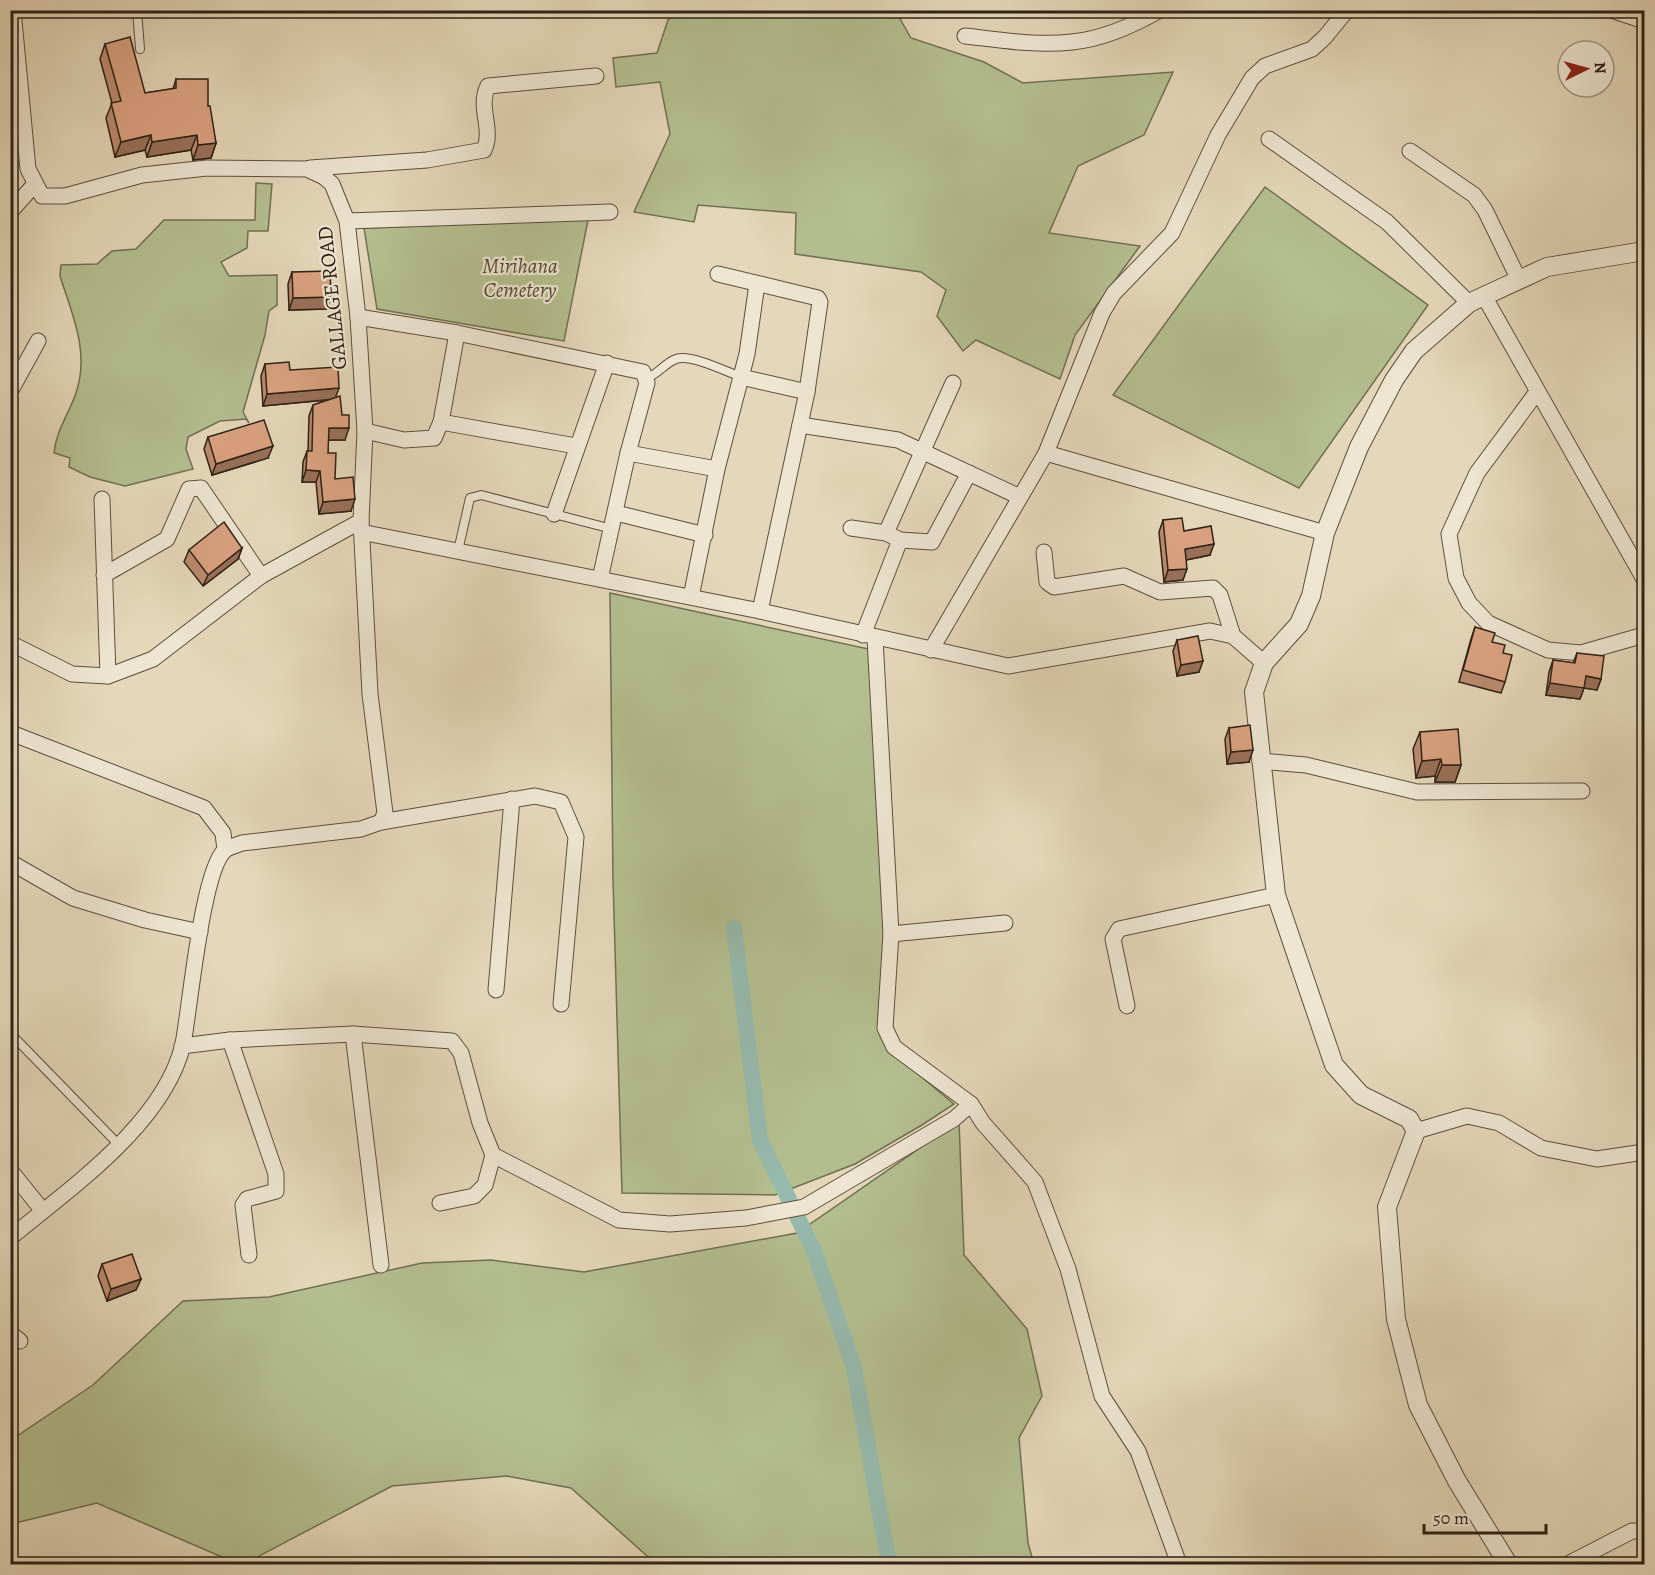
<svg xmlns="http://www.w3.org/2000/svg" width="1655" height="1575" viewBox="0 0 1655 1575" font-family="Alegreya,serif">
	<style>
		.green { fill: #b4bf90; stroke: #717053; stroke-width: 1.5 }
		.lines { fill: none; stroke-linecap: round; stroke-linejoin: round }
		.canal { stroke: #96baae; stroke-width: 16 }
		.service-casing { stroke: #5c4f3f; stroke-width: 10 }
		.minor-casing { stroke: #5c4f3f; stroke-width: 17 }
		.tertiary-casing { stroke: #5c4f3f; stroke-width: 20 }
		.service { stroke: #eee6d2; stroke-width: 8 }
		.minor { stroke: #eee6d2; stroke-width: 15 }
		.tertiary { stroke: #eee6d2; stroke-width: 18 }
		.wall { fill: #bc8b6f; stroke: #2e2116; stroke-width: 1.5 }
		.shaded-wall { fill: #99715a; stroke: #2e2116; stroke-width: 1.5 }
		.building { fill: #dba281; stroke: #2e2116; stroke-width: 1.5 }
		.labels { text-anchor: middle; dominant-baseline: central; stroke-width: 4.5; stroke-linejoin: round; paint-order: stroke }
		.park-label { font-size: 21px; font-style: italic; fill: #504834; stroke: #eee6d2 }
		.street-label { font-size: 21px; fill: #2e2116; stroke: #eee6d2 }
	</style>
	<rect width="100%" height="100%" fill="#e5d8ba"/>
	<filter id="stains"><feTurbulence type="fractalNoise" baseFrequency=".00333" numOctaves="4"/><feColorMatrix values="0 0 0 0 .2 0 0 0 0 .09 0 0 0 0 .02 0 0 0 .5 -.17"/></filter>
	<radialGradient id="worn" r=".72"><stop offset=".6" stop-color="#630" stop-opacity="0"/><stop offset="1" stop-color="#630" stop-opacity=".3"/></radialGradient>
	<g class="green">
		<path d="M895,10L911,38L984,62L1023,83L1173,72L1144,135L1078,166L1049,233L1140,246L1075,335L1060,379L976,340L963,351L937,316L946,290L921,272L795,254L796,213L698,205L694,222L634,212L670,134L660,82L616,87L613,58L657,53L668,20L681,11Z"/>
		<path d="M256,183L272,184L268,231H248L247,248L221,262L229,276L277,275V305L269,311L265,335L243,412L249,423L246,419L220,421L188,437L186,449L193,469L125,486L90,477L69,467L70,458L54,453C56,430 69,414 76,393C90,352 72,314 60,276L61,265L97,264L112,251L136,249L164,220H255Z"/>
		<path d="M1265,187L1428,305L1299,488L1113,395Z"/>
		<path d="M588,220L564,341L377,309L364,228Z"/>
		<path d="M610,593L878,651L890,1051L954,1104L922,1125L855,1164L775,1195L622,1193L613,879Z"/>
		<path d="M959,1121L964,1255L1027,1329L1042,1396L1019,1438L1028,1543L1034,1564H656L571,1488L507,1476L392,1486L244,1564H238L97,1503L11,1524L10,1438H14L93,1385L183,1301L269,1297L422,1263L491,1260L584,1272L797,1233Z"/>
	</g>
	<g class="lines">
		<path class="canal" d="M734,928L760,1140L814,1251L854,1368L889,1564"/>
		<g class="service-casing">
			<g id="service">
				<path d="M137,10L140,49"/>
				<path d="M647,378C658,374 665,363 676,359C691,354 725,371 741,377"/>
				<path d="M458,551L470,498L481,495L612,529"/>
				<path d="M10,1033L120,1146"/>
			</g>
		</g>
		<g class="minor-casing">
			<g id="minor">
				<path d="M13,10L28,169L42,196H65L142,175L207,168L307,169L324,177L332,184L347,221L358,317L365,431L361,521L370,694L385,813L381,822"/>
				<path d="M1611,10L1644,21"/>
				<path d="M965,36C1000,40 1037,46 1072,42C1103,39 1134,25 1160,10"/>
				<path d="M1269,139L1387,222L1469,303"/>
				<path d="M1410,151L1474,195L1485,210L1519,280"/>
				<path d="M310,168L427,160L484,150C494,129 477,107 488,86L596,76"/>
				<path d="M10,212L35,184"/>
				<path d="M347,221L610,212"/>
				<path d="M718,274L818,298L820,302L807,392L760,611"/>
				<path d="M1484,296L1644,579"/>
				<path d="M358,317L457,333L643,372L647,383L628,453L600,579"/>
				<path d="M741,377L807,392"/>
				<path d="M10,392L38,341"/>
				<path d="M1537,392L1477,473L1449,534L1456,578L1469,603L1488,623L1548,650L1581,653L1644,635"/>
				<path d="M441,422L576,446"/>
				<path d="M800,425L898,440L1020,497"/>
				<path d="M365,431L404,440L434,438L441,422L457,333"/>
				<path d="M628,453L717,469"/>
				<path d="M1046,453L1325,533"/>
				<path d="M102,499L108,676"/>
				<path d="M616,513L705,535"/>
				<path d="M554,514L607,363"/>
				<path d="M851,528L886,533L900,540L932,542L969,473"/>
				<path d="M361,532L760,611L1008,666L1210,631L1233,636L1264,663"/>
				<path d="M886,533L953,383"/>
				<path d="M1044,552L1047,582L1054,587L1124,576L1160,592L1213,588L1220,595L1233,636"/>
				<path d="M104,575L167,539L189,489L201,488L261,576"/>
				<path d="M691,597L717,469L747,354L757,284"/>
				<path d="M863,635L900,540"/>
				<path d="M875,638L891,934L885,1028L894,1047L971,1104L983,1123L1035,1182L1068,1269L1102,1396L1138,1451L1179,1564"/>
				<path d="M10,643L72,674L108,676L153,659L261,576L361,521"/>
				<path d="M931,650L1046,453L1102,313L1114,293L1172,233L1218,135L1252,78L1265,66L1312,49L1325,37L1347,10"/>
				<path d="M11,733L204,808L223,833L225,850"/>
				<path d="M1260,761L1306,765L1417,792L1582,791"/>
				<path d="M10,862L73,898L145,920L200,932"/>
				<path d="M891,934L1005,923"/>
				<path d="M496,990L512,799"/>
				<path d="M1127,1006L1113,939L1119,929L1276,895"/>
				<path d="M353,1034L381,1265"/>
				<path d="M230,1040L276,1174V1191L247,1199L243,1205L249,1255"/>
				<path d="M182,1046L230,1040L353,1034L452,1041L461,1053L480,1123L493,1155L485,1185L474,1196L440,1203"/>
				<path d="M1416,1131L1467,1116L1499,1123L1541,1148L1597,1159L1644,1152"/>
				<path d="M493,1155L619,1220L670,1224L746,1218L804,1207L954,1119L971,1104"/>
				<path d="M10,1170L43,1211"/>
				<path d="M10,1238C69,1189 165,1123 183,1044C190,1008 202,870 225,850C229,847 237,845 242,843L361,829L381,822L535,796L561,802L576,837L561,1004"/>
				<path d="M10,1333L20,1341"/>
				<path d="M1568,1564L1632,1531H1644"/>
			</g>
		</g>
		<g class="tertiary-casing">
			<path id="tertiary" d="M1508,1564L1457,1481L1418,1405L1396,1319L1387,1207L1416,1131L1409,1119L1361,1095L1334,1065L1276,895L1254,692L1264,663L1299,624L1311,596L1325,533L1359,447L1394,380L1414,351L1469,303L1547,267L1644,251"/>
		</g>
		<use href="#service" class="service"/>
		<use href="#minor" class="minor"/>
		<use href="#tertiary" class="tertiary"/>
	</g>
	<g class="wall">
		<path d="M105,44L145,93L173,89L176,79L208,106L216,143L211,158L193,160L191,150L147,157L145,150L115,157L106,118L112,103L100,59Z"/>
		<path d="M292,272L331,297L327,309L289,310L288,284Z"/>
		<path d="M265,364L290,370L336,397L345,440H328V453L335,479L351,511L319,514L316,482H302L303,462L307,451H308L309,416L313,405L328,400L263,406L261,376Z"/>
		<path d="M208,437L268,458L212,475L204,449Z"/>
		<path d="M1163,520L1184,531L1210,555L1186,560L1183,580L1164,582L1159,532Z"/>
		<path d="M242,548L238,559L203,586L184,562L189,550Z"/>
		<path d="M1475,627L1492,642L1503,653L1505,682L1501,693L1459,682L1471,639Z"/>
		<path d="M1177,640L1199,672L1177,676L1173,651Z"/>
		<path d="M1577,653L1601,679L1597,690L1584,688L1580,699L1546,695L1549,672L1553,660L1573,663Z"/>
		<path d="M1229,728L1249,762L1227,764L1225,739Z"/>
		<path d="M1420,732L1461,765L1455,782H1435V776L1416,778L1413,749Z"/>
		<path d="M102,1264L141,1279L136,1290L107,1301L98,1276Z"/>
	</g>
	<g class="shaded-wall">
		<path d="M151,135L145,150L115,157L121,142Z"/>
		<path d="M197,135L191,150L147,157L152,142Z"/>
		<path d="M216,143L211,158L193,160L198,145Z"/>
		<path d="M331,297L327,309L289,310L293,298Z"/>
		<path d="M339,388L335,399L263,406L267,394Z"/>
		<path d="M329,428H349L345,440H325Z"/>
		<path d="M273,446L268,458L212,475L216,464Z"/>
		<path d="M306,470L320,471L316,482H302Z"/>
		<path d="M355,499L351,511L319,514L323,502Z"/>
		<path d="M1214,544L1210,555L1181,561L1185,549Z"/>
		<path d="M242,548L238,559L203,586L208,575Z"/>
		<path d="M1187,569L1183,580L1164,582L1168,570Z"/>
		<path d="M1203,661L1199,672L1177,676L1181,665Z"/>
		<path d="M1586,676L1601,679L1597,690L1584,688L1580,699L1546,695L1550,683Z"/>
		<path d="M1253,750L1249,762L1227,764L1231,752Z"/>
		<path d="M1441,759L1435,776L1416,778L1422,761Z"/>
		<path d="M1442,765H1461L1455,782H1435Z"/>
		<path d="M141,1279L136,1290L107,1301L111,1289Z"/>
	</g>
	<g class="building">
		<path d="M130,37L145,93L176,88V79H208V106H210L216,143L198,145L197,135L152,142L151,135L121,142L111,103L121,101L105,44Z"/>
		<path d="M330,271L331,297L293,298L292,272Z"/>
		<path d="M289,362L290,370L338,367L339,388L267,394L265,364Z"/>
		<path d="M340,396L342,415H349V428H329L328,453H336L335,479L353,477L355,499L323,502L320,471L306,470L307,451H312L313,405Z"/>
		<path d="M264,420L273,446L216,464L208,437Z"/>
		<path d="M1182,518L1184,531L1211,526L1214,544L1185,549L1187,569L1168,570L1163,520Z"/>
		<path d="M224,522L242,548L208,575L189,550Z"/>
		<path d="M1475,627L1495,633L1492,642L1505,645L1503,653L1512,655L1505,682L1463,670Z"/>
		<path d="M1198,636L1203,661L1181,665L1177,640Z"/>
		<path d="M1577,653L1604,656L1601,679L1586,676L1584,688L1550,683L1553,660L1575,663Z"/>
		<path d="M1250,725L1253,750L1231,752L1229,728Z"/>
		<path d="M1458,729L1461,765H1442L1441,759L1422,761L1420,732Z"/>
		<path d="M132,1254L141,1279L111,1289L102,1264Z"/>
	</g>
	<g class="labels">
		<g class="park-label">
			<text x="520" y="266">Mirihana<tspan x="520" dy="24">Cemetery</tspan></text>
		</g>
		<g class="street-label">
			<text transform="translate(332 298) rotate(-96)">GALLAGE ROAD</text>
		</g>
	</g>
	<rect width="1655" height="1575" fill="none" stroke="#e5d8ba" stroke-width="36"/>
	<rect x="12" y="12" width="1631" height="1551" fill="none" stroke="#2e2116" stroke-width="3"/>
	<rect x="18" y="18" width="1619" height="1539" fill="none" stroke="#2e2116" stroke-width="1.5"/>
	<g transform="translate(1586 69) rotate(85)"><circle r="28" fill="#eee6d2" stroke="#a19787" stroke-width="1.5"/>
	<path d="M0-4.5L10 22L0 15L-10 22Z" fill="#8f2418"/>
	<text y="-9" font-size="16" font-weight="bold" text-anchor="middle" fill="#2e2116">N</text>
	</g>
	<path d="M1424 1524v9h122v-9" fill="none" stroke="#2e2116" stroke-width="3"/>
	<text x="1433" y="1524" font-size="18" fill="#2e2116" stroke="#eee6d2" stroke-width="4.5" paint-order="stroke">50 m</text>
	<rect width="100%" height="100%" filter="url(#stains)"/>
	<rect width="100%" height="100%" fill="url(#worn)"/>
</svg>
